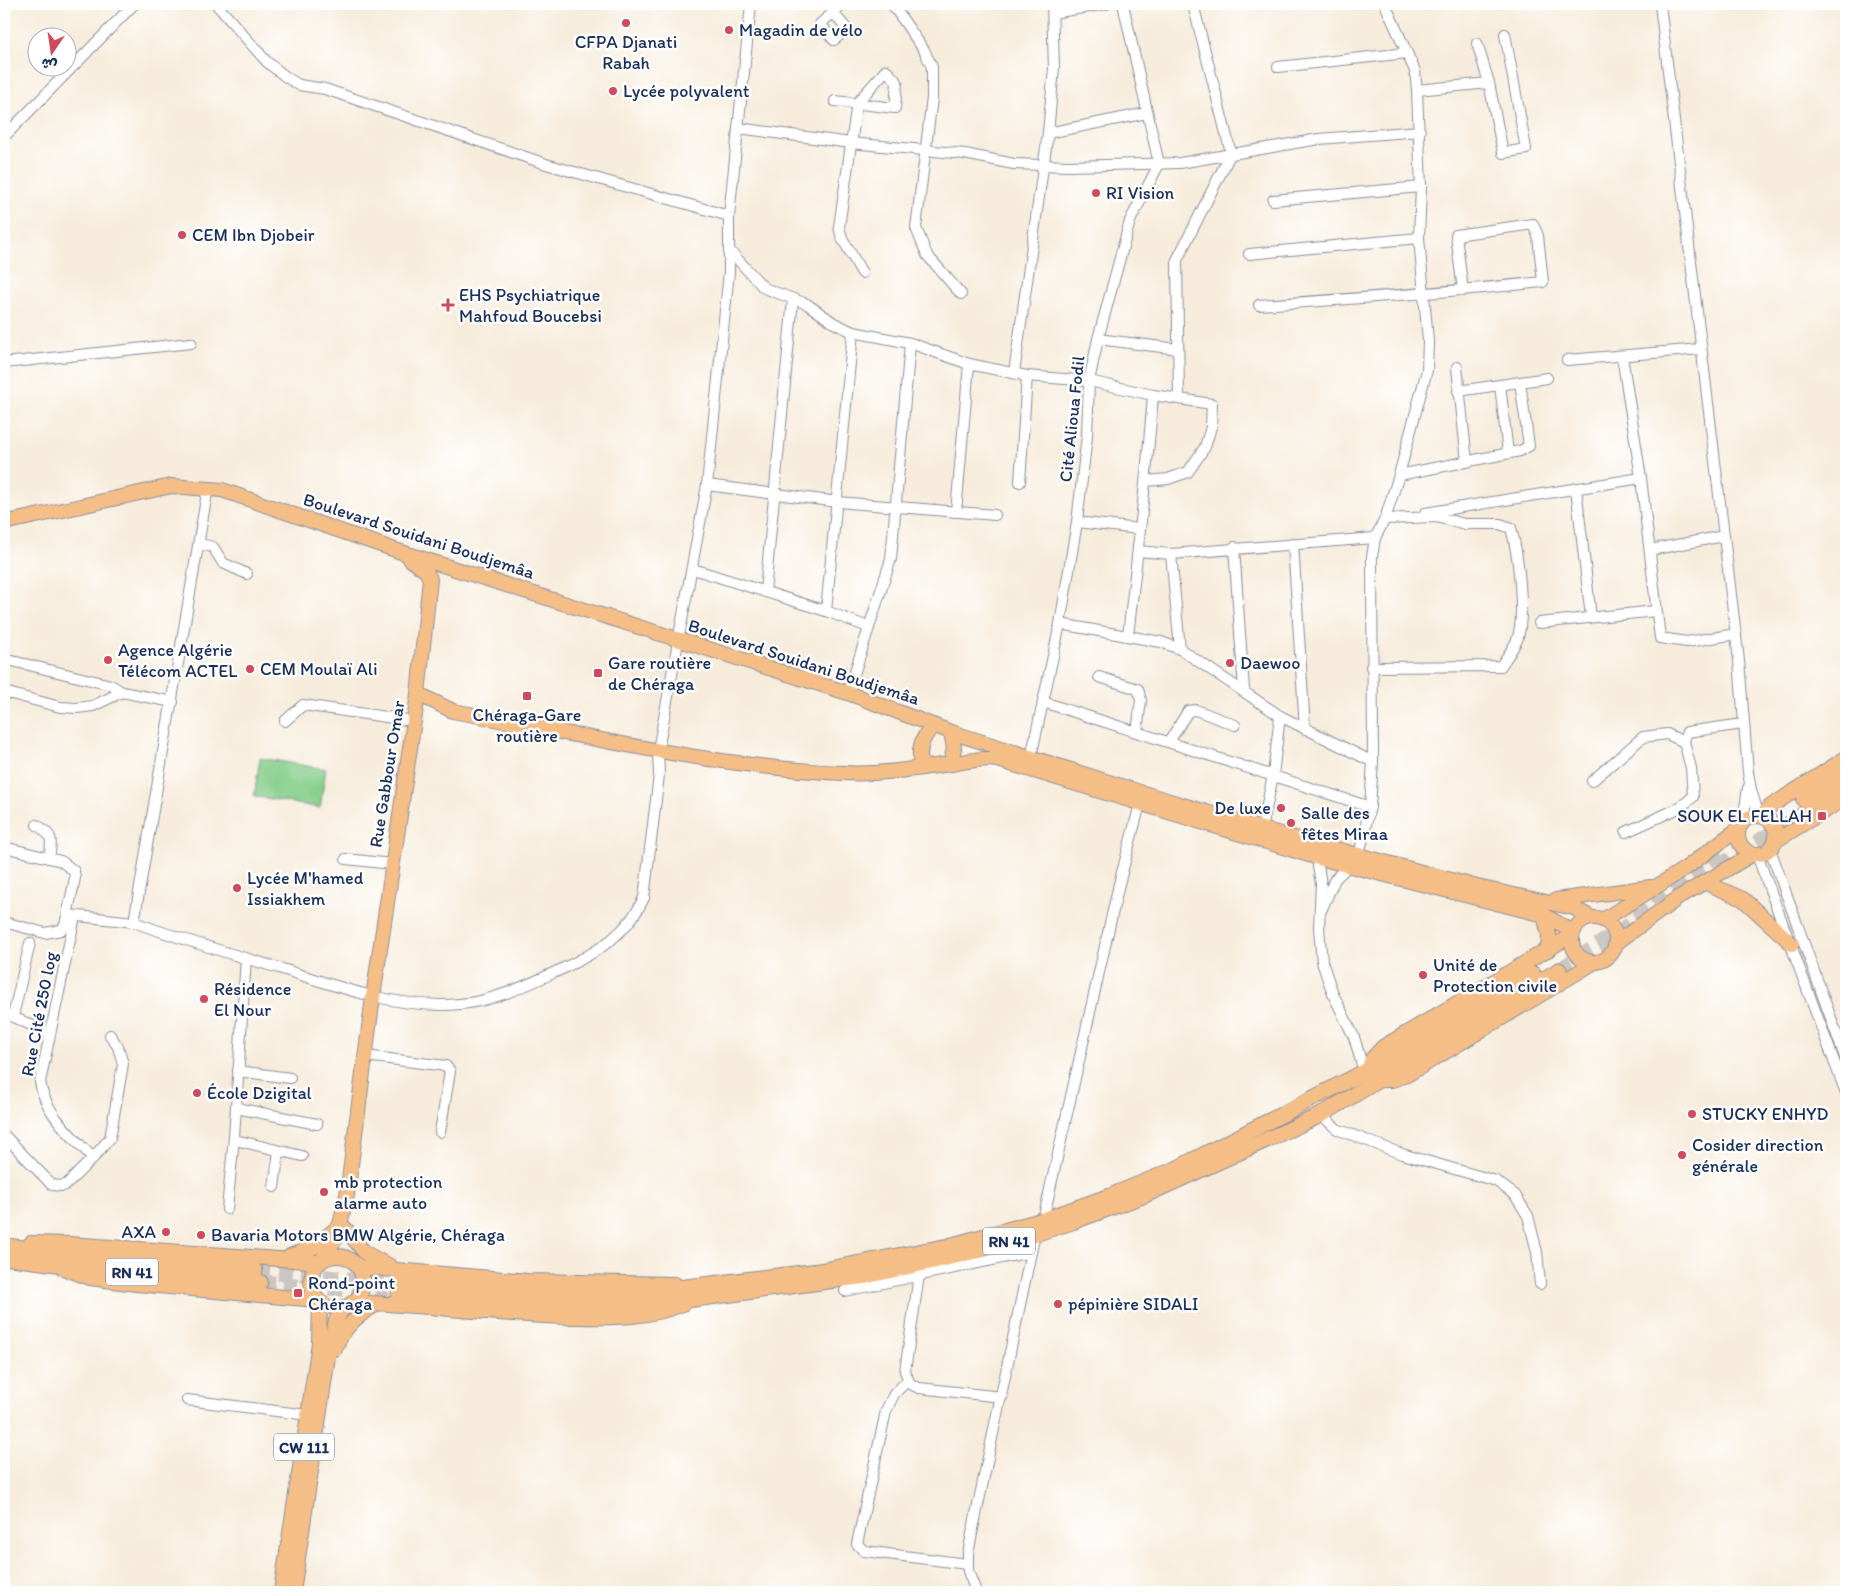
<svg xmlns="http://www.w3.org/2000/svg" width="1850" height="1596" viewBox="0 0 1850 1596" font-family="Itim,'Playpen Sans Arabic',sans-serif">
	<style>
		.green { fill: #86ce8a; stroke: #507e74 }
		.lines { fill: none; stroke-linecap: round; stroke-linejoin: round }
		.highway-tunnel { stroke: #cbc6c2; stroke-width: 15; stroke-dasharray: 15 8; stroke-linecap: butt }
		.minor-casing { stroke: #898e9c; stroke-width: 12 }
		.major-casing { stroke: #898e9c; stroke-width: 16 }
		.highway-casing { stroke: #898e9c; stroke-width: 17 }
		.minor { stroke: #fff; stroke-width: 10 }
		.major { stroke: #f6be87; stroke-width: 14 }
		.highway { stroke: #f6be87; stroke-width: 15 }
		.poi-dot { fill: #d1495b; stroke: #fff; stroke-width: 2 }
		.labels { text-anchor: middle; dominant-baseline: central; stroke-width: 5; stroke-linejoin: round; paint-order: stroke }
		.shield { fill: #fff; stroke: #5f6d8e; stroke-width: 1 }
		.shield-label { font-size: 16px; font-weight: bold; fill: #1b2f5e }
		.poi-label { font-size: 18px; fill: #1b2f5e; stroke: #fff; text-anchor: start }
		.street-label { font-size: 18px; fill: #1b2f5e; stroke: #fff }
	</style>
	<rect width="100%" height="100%" fill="#fff"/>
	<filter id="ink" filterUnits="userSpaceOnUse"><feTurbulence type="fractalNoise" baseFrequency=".02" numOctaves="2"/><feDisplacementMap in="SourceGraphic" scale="10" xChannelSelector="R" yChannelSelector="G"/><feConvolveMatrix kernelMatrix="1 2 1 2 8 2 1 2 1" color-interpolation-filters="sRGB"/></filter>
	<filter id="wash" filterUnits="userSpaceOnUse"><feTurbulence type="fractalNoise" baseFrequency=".0096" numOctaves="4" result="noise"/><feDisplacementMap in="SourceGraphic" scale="20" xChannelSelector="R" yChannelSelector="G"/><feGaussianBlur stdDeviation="1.12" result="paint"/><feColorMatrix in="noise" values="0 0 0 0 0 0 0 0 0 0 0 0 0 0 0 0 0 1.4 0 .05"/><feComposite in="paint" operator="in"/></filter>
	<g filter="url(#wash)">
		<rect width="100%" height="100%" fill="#f7ecdb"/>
		<path class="green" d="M260,758L326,769L320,808L254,796Z"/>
	</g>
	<g filter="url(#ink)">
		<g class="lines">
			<g class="highway-tunnel">
				<path d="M1718,867L1809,809"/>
				<path d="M1631,911L1727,849"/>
				<path d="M1559,970L1651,911"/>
				<path d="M255,1271L398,1283"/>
				<path d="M260,1282L399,1294"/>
			</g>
			<g class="minor-casing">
				<g id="minor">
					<path d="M216,4L267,62L286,77L299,85L325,89L546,164L729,216"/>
					<path d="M892,4L924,50L932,67V98L916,228L927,255L961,294"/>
					<path d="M1660,4L1739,661L1748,772L1751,790L1759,816"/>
					<path d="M833,13L847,29L834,40L820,24L843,4"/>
					<path d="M1053,13L1106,4"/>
					<path d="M1477,43L1489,83L1503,153L1526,149L1505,34"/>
					<path d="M1278,67L1407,53"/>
					<path d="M1417,90L1489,83"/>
					<path d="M835,101L895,108L897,82L886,70L857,103L839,227L842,238L862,273"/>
					<path d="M738,128L851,143L965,154L1014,164L1068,166L1180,163L1319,139L1420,131"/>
					<path d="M1048,133L1147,113"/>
					<path d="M4,137L134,4"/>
					<path d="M1273,200L1421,187"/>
					<path d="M729,250L764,288L807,304L834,323L853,332L910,343L969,364L1027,376L1089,381L1153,395L1212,404L1211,427L1205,447L1188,472L1168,479L1146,481"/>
					<path d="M1249,254L1419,238"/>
					<path d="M1259,305C1354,299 1449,292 1543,282L1538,236L1533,224L1456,235L1463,291"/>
					<path d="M1098,339L1178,349"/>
					<path d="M1622,356L1641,478L1660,638L1687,642L1736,634"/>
					<path d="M1567,360L1701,349"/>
					<path d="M4,363L191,343"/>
					<path d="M1457,367L1467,462"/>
					<path d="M1014,373L1048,133L1054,68L1052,4"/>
					<path d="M1500,385L1508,453"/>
					<path d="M1458,391L1547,378"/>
					<path d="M1179,399L1177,260L1231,153L1193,4"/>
					<path d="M1399,475L1520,451L1529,446L1520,382"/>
					<path d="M1020,482L1027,376"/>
					<path d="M707,485L838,502L995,515"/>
					<path d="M208,487L134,922C182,940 231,954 279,968C337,986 398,1010 460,1004C496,1001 531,983 564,968C598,952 628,933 644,898L659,775L658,750L707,485L729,272V216L751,4"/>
					<path d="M1576,488L1591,617"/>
					<path d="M956,512L969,364"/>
					<path d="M1425,513L1641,478"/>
					<path d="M1077,522L1139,529"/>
					<path d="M199,544L213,547L223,563L247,574"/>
					<path d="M1293,544L1305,729"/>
					<path d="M1234,547L1244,690"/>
					<path d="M1650,550L1724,536"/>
					<path d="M1138,551L1171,554L1375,538"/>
					<path d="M1171,554L1180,649"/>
					<path d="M693,569L826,611L868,627"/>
					<path d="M765,592L793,299"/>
					<path d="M826,611L853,332"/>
					<path d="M1539,623L1656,611"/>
					<path d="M1060,624L1161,642L1180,649L1280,716L1373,762"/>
					<path d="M1128,636C1137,556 1147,476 1153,395"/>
					<path d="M4,659L111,685L122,692"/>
					<path d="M1371,667L1501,666C1506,658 1513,649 1517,640C1526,616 1518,553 1511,528L1500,524H1465L1436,517L1385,519"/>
					<path d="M1099,677L1138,689L1141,700L1137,732"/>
					<path d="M4,692L60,707L77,708L93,706L122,692L173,702"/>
					<path d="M848,693L891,559L910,343"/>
					<path d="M1043,702L1370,807"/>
					<path d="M285,721L303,705L414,721"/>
					<path d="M1169,742L1188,711L1196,710L1235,725"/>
					<path d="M1031,757L1060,624L1077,522L1087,436L1089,381L1098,339L1130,221L1159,164L1123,4"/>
					<path d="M1592,781L1643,737L1667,734L1684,742"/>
					<path d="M1743,821L1748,788"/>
					<path d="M37,825C54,836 52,840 49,858"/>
					<path d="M1262,829L1273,775L1280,716"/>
					<path d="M1626,832L1679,808L1693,797L1691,768L1684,742L1687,732L1743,724"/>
					<path d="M4,847L61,861L74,871L75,878L65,925L61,930L45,933L4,922"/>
					<path d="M1770,849L1846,1060"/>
					<path d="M1320,852L1318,866L1321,884L1319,928L1322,962L1333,994L1354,1037L1364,1072"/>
					<path d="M1757,855L1846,1093"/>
					<path d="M346,859L392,864"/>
					<path d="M1320,913L1335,879L1359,855L1370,807L1373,762L1372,557L1375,538L1385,519L1399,475L1427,370L1428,341L1419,238L1421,187L1417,90L1415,71L1385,4"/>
					<path d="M69,915L134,922"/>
					<path d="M246,958L234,1137L235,1140L302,1156"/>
					<path d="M4,1013L49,1033"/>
					<path d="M13,1016L30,943"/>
					<path d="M365,1056L446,1066L450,1071L440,1132"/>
					<path d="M238,1071L290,1078"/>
					<path d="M236,1108L317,1124"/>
					<path d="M1321,1115L1337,1129L1402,1154L1496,1181L1515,1195L1528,1216L1537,1252L1540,1284"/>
					<path d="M4,1135L52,1185L63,1186L67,1184L93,1158C72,1136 45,1114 40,1082L75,916"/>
					<path d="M93,1158L110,1138L123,1064L118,1047L110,1035"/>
					<path d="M274,1187L279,1151"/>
					<path d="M227,1209L234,1137"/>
					<path d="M1043,1220L1119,884L1140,804"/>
					<path d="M919,1275L905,1371L910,1384L919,1388L1002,1397"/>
					<path d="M845,1291L1031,1252"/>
					<path d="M908,1380L894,1394L886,1411L857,1544L864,1551L967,1564"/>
					<path d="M187,1400L308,1415"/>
					<path d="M976,1592L968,1571V1553L1035,1233"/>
				</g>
			</g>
			<g class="major-casing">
				<g id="major">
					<path d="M4,523L171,486L222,490L398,551L848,693L951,732L1140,792L1262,829L1477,887L1574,908L1592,918"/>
					<path d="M418,694L453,711C582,735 712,767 843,773C878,775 915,769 949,764C966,762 981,757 998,760L1319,858L1544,915L1573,932"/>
					<path d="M951,732L954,748L951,764"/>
					<path d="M922,768C917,751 921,737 934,726"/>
					<circle cx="1757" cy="835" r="19"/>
					<path d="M1761,816L1771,806L1846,758"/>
					<path d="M1775,841L1846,798"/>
					<path d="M1704,882L1743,899L1792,944"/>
					<path d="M1556,900L1651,887"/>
					<path d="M1544,915L1549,935L1548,950"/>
					<circle cx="1594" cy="940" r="22"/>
					<path d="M1603,920L1686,868L1738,829"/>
					<path d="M1616,943L1681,896L1753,854"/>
					<path d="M1368,1070L1372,1059L1383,1047L1572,935"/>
					<path d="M1376,1080H1392L1407,1075L1595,962"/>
					<path d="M345,1228L365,1253L390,1266"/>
					<path d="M31,1243L69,1244L320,1262"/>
					<path d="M290,1256L314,1247L337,1228"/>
					<circle cx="337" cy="1282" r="26"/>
					<path d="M322,1260L337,1237L347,1195L373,997L418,694L430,579L426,571L410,559"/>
					<path d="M359,1267L528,1281L675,1284"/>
					<path d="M63,1268L90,1278L136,1284L317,1300"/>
					<path d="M353,1302C428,1305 503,1316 578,1317C613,1318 650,1318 683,1304"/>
					<path d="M335,1349C343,1327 358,1315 377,1304"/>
					<path d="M281,1592L319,1343L320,1302"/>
					<path d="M293,1592L330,1343L336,1321L343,1307"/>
				</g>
			</g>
			<g class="highway-casing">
				<g id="highway">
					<path d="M1804,800L1846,772"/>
					<path d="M1809,809L1846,785"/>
					<path d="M4,1246L255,1271"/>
					<path d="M4,1257L86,1268L260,1282"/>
					<path d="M398,1283L531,1292L637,1293L819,1271L949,1246L1043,1220L1110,1196L1176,1169L1364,1072L1533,974"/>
					<path d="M399,1294L585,1306L665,1303L866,1276L951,1257L1012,1241L1072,1222L1145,1195L1321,1115L1559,970"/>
				</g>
			</g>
			<use href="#minor" class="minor"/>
			<use href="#major" class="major"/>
			<use href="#highway" class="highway"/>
		</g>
	</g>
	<g class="poi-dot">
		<circle cx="626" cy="23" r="5"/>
		<circle cx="729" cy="30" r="5"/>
		<circle cx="613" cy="91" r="5"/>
		<circle cx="1096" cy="193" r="5"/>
		<circle cx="182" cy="235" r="5"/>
		<path d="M445.5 297.5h5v5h5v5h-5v5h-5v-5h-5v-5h5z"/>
		<circle cx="108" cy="660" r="5"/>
		<circle cx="1230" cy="663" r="5"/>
		<circle cx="250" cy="669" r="5"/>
		<rect x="593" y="668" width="10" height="10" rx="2.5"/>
		<rect x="522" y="691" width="10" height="10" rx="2.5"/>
		<circle cx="1281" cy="808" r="5"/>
		<rect x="1817" y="811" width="10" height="10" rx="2.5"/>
		<circle cx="1291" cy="823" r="5"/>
		<circle cx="237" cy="888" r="5"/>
		<circle cx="1423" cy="975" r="5"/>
		<circle cx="204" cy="999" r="5"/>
		<circle cx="197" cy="1093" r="5"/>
		<circle cx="1692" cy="1114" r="5"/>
		<circle cx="1682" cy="1155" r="5"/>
		<circle cx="324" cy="1192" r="5"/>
		<circle cx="166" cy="1232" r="5"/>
		<circle cx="201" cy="1235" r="5"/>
		<rect x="293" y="1288" width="10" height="10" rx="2.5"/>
		<circle cx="1058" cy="1304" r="5"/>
	</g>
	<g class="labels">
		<g class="shield">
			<rect x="983" y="1227.5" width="52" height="27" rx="4"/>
			<rect x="106" y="1258.5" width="52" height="27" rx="4"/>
			<rect x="274" y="1433.5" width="60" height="27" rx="4"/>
		</g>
		<g class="shield-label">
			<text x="1009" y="1241">RN 41</text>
			<text x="132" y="1272">RN 41</text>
			<text x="304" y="1447">CW 111</text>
		</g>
		<g class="poi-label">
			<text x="739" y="30">Magadin de vélo</text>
			<text x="626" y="42" text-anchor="middle">CFPA Djanati<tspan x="626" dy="21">Rabah</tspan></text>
			<text x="623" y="91">Lycée polyvalent</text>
			<text x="1106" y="193">RI Vision</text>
			<text x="192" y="235">CEM Ibn Djobeir</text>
			<text x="459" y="295">EHS Psychiatrique<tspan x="459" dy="21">Mahfoud Boucebsi</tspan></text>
			<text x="118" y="650">Agence Algérie<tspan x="118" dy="21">Télécom ACTEL</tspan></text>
			<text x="608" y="663">Gare routière<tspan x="608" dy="21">de Chéraga</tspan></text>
			<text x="1240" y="663">Daewoo</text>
			<text x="260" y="669">CEM Moulaï Ali</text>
			<text x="527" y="715" text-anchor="middle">Chéraga-Gare<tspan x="527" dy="21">routière</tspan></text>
			<text x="1271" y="808" text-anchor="end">De luxe</text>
			<text x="1301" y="813">Salle des<tspan x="1301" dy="21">fêtes Miraa</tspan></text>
			<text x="1812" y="816" text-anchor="end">SOUK EL FELLAH</text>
			<text x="247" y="878">Lycée M'hamed<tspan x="247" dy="21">Issiakhem</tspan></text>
			<text x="1433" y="965">Unité de<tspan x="1433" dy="21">Protection civile</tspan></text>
			<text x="214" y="989">Résidence<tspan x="214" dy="21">El Nour</tspan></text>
			<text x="207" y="1093">École Dzigital</text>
			<text x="1702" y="1114">STUCKY ENHYD</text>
			<text x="1692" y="1145">Cosider direction<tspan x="1692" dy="21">générale</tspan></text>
			<text x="334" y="1182">mb protection<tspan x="334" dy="21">alarme auto</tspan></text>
			<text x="156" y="1232" text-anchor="end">AXA</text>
			<text x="211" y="1235">Bavaria Motors BMW Algérie, Chéraga</text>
			<text x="308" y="1283">Rond-point<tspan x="308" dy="21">Chéraga</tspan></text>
			<text x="1068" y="1304">pépinière SIDALI</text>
		</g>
		<g class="street-label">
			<text transform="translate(1072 419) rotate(-84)">Cité Alioua Fodil</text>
			<text transform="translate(419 536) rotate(18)">Boulevard Souidani Boudjemâa</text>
			<text transform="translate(804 662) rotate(18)">Boulevard Souidani Boudjemâa</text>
			<text transform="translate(387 774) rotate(-81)">Rue Gabbour Omar</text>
			<text transform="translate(39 1014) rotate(-79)">Rue Cité 250 log</text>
		</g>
	</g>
	<rect width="1850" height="1596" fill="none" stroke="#fff" stroke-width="20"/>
	<g transform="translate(52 52) rotate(193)"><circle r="24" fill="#ffffff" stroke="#a4acbf"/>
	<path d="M0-4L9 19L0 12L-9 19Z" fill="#d1495b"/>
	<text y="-8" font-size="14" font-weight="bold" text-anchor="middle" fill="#1b2f5e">ش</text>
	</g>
</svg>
